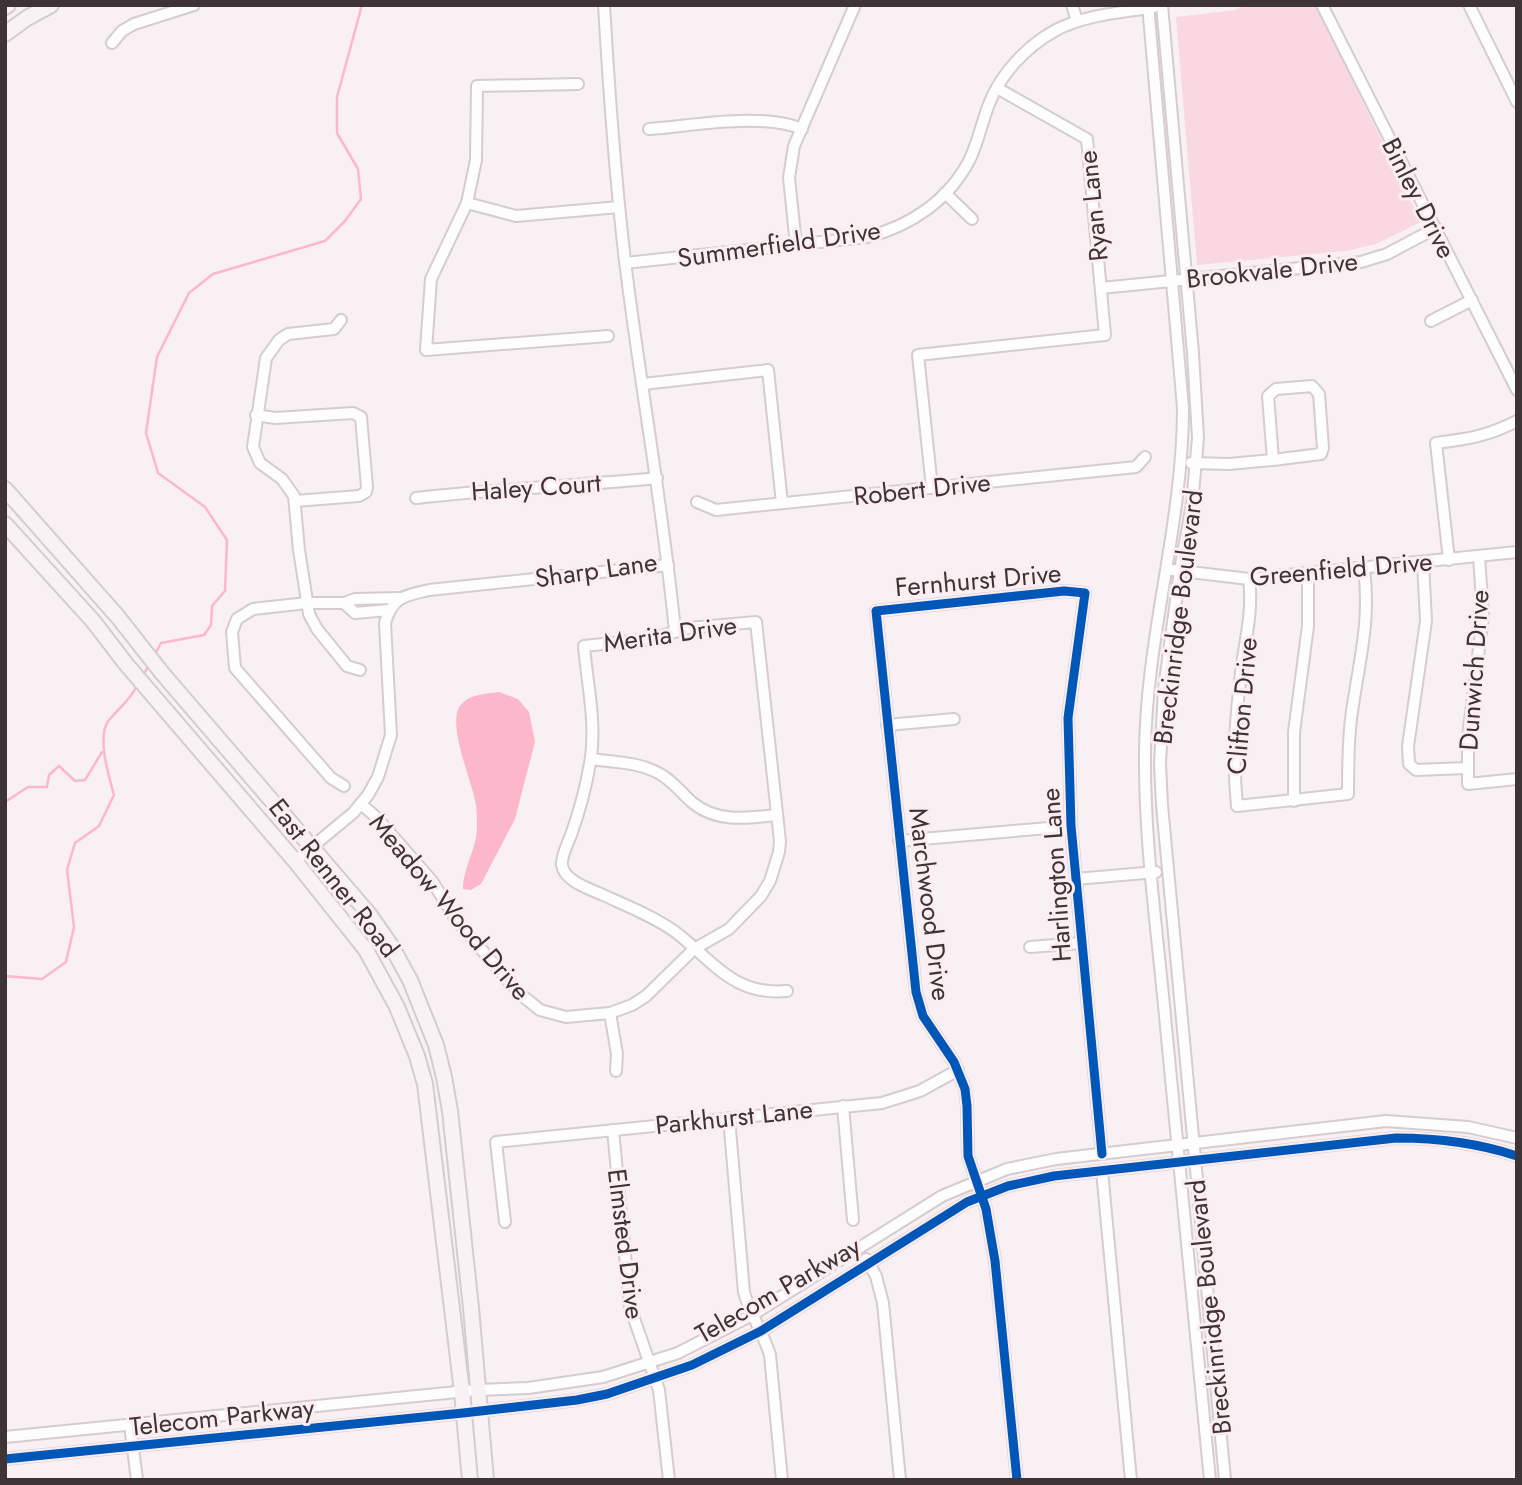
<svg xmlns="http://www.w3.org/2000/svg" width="1522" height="1485" viewBox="0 0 1522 1485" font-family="Jost,sans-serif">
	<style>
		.green { fill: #fad8e2 }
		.water { fill: #fcb7cb }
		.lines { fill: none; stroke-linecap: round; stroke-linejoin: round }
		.stream { stroke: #fcb7cb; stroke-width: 2.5 }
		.minor-casing { stroke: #d4ccce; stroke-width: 14 }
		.major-casing { stroke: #d2cdce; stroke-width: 18 }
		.minor { stroke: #fefdfd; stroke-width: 10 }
		.major { stroke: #f8f2f4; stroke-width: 14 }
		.cycleway-casing { stroke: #fcedf1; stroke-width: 13 }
		.cycleway { stroke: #0057b8; stroke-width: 9 }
		.labels { text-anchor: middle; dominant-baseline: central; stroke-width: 6; stroke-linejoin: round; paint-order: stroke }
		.street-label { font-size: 26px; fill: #3e3436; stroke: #fcedf1 }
	</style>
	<rect width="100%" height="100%" fill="#f8f0f2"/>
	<path class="green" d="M1245,5H1316L1421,222L1376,244L1346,251L1197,265L1176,17L1235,10Z"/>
	<path class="water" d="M499,692L518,699L529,712L535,742L515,819L481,884L471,890L463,889C463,867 477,849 477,827C477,818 477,808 475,800C471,780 447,723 460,706C469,694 485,694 499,692Z"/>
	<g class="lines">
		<g class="stream">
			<path d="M154,656L161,643L204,635L211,625L212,606L225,591L227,540L205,507L158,473L146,433L157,357L189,293L213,274L325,241L345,221L361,199L358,169L337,133V97L362,5"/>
			<path d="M142,677L149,665"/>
			<path d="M5,802L28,787H47L49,775L59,766L75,781L85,780L102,752"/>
			<path d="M5,976L42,979L66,962L74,927L67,870L75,843L99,826L114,795C109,776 96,737 109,720C119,708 130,700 137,686"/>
		</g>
		<g class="minor-casing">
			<g id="minor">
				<path d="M604,5C609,91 615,176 625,261C640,384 663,507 675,631"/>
				<path d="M1072,5L1077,21"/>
				<path d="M1148,5L1183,408C1183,524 1146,636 1145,752C1144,843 1158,936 1166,1027C1181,1178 1195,1329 1210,1480"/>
				<path d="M1162,5L1193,353L1198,438L1192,504L1180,571L1164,689L1160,764L1162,805L1225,1480"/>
				<path d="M1322,5L1517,390"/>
				<path d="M1469,5L1517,102"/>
				<path d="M112,43L122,31L134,24L194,5"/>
				<path d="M578,84L477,86L476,160L467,203L431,279L426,350L608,336"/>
				<path d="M649,129C693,126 761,112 802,129"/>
				<path d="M945,193L972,219"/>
				<path d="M467,203L516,216L619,207"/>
				<path d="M796,245L789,178L794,146L855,5"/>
				<path d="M625,263L867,237C911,226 949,200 970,159C978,142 982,122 989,104C1001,73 1027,46 1056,30C1087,14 1121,13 1154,7"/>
				<path d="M1101,288L1361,262L1387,254L1436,228"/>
				<path d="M341,320L334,329L288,334L279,340L266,358L253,447L260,463L282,479L294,496L299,550L309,614L317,629L347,666L360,670"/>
				<path d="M1431,321L1472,300"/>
				<path d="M643,384L768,370L782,503"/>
				<path d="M1312,386L1319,394L1323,448L1321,454L1273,460L1268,396L1276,389Z"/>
				<path d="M256,415L275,418L353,413L361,417L367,487L366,492L359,496L295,501"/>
				<path d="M1191,463L1229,464L1273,460"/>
				<path d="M932,488L918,355L1105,335L1087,139L997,88"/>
				<path d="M416,498C496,489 576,486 657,478"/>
				<path d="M697,502L716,510L1136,467L1145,457"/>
				<path d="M1479,556L1483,616L1468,737V784L1517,779"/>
				<path d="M1449,560L1436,443C1468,439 1488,436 1517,421"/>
				<path d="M1423,563L1426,621L1408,746L1409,764L1416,770L1467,768"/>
				<path d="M1173,570L1249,579L1517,552"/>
				<path d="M1249,579C1253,609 1246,636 1242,665C1236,712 1232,758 1237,806L1348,794C1348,769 1348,743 1351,719C1358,664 1371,625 1364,569"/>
				<path d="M344,603L355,613L389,610"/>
				<path d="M887,725L954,719"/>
				<path d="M591,759C613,762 640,762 660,774C673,781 682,794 693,803C717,823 749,818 777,815"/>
				<path d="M344,786L331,778L235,668L232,632L237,619L253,609L307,603H344L355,599L399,598"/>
				<path d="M1294,801V732L1308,626V574"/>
				<path d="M361,804L376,817L432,881L457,921L519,993L540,1010L566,1017L610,1013L632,1005L646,996L694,949L729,929L761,896L770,881L779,852L780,841L756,622L689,628L650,639L584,646C587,682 596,721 591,757C587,783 580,810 571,835C568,843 561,856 562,865C564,881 590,889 603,895C627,906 653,916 674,931C713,960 732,996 787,991"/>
				<path d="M899,841L1071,826"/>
				<path d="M295,861L353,813L368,795L378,777L391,735L385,623C393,596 404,596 429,590L668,565"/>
				<path d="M1076,879L1156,872"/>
				<path d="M1030,947L1082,943"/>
				<path d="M610,1013L617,1054L616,1071"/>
				<path d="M843,1106L853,1220"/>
				<path d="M729,1118L744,1292C750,1314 763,1332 770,1355L782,1480"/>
				<path d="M613,1130L630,1307L659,1390L669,1480"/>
				<path d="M1102,1171L1131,1480"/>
				<path d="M505,1222L496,1142L882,1103L920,1091L958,1070"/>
				<path d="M866,1259L876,1276L883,1303L900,1480"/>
				<path d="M130,1425L137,1480"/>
				<path d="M5,1437L477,1390L528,1388L603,1377L678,1353L752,1315L942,1196L1007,1169L1056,1159L1386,1121L1468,1127L1517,1138"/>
				<path d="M5,1459L463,1413L577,1400L607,1394L692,1365L761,1331L967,1202L1008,1186L1054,1176L1396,1138C1436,1138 1478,1143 1517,1156"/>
				<path d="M1017,1480L995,1261L986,1209L968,1156L967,1106L965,1089L954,1062L923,1016L916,992L876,611L1064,591L1085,593L1068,718L1071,826L1102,1154"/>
			</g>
		</g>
		<g class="major-casing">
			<g id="major">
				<path d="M5,7L8,5"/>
				<path d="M5,34L27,18L51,5"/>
				<path d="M5,489L118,617L162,673L369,914L392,947L410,980L436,1045L444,1077L450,1111L471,1308L486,1480"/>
				<path d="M5,524L93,621L126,664L295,861L366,950L397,1007L417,1056L425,1084L462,1392L470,1480"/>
			</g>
		</g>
		<use href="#minor" class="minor"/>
		<use href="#major" class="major"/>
		<g class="cycleway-casing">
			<g id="cycleway">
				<path d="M5,1459L463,1413L577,1400L607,1394L692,1365L761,1331L967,1202L1008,1186L1054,1176L1396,1138C1436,1138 1478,1143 1517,1156"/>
				<path d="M1017,1480L995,1261L986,1209L968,1156L967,1106L965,1089L954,1062L923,1016L916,992L876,611L1064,591L1085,593L1068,718L1071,826L1102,1154"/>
			</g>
		</g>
		<use href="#cycleway" class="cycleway"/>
	</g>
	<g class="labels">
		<g class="street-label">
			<text transform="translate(1419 198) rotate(63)">Binley Drive</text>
			<text transform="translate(1093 206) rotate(-96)">Ryan Lane</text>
			<text transform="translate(779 244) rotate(-8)">Summerfield Drive</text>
			<text transform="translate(1272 270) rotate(-6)">Brookvale Drive</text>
			<text transform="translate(536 487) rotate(-4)">Haley Court</text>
			<text transform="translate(922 489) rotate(-6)">Robert Drive</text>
			<text transform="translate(1341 569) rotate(-5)">Greenfield Drive</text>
			<text transform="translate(596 570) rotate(-8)">Sharp Lane</text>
			<text transform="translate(978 580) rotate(-5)">Fernhurst Drive</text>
			<text transform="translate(1178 617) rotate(-83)">Breckinridge Boulevard</text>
			<text transform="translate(670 634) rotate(-8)">Merita Drive</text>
			<text transform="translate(1474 670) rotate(-86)">Dunwich Drive</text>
			<text transform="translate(1242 706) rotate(-85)">Clifton Drive</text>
			<text transform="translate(1056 875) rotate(-94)">Harlington Lane</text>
			<text transform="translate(334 878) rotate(52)">East Renner Road</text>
			<text transform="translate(930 904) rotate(83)">Marchwood Drive</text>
			<text transform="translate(450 907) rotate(50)">Meadow Wood Drive</text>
			<text transform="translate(734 1117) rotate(-6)">Parkhurst Lane</text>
			<text transform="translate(626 1244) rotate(83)">Elmsted Drive</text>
			<text transform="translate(778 1290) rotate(-30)">Telecom Parkway</text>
			<text transform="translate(1209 1307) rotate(-96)">Breckinridge Boulevard</text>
			<text transform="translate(222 1417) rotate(-6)">Telecom Parkway</text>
		</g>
	</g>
	<rect width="1522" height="1485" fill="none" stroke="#3e3436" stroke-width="14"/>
</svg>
